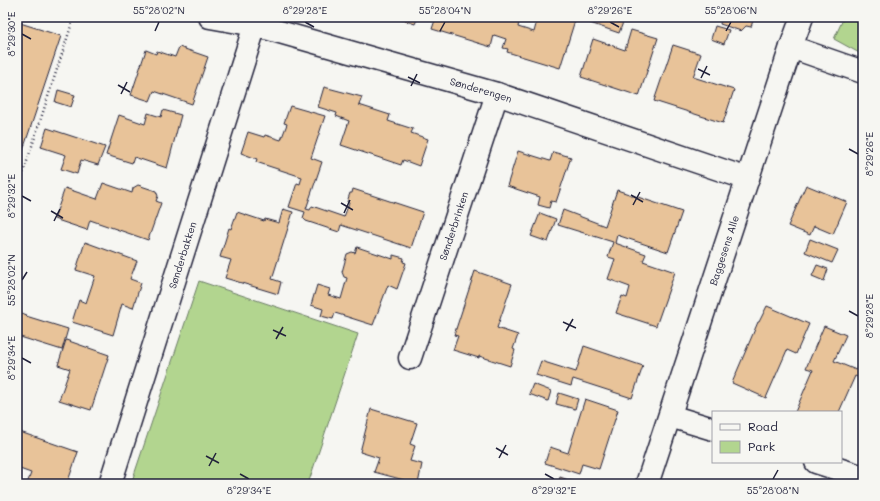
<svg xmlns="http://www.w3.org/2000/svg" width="880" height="501" viewBox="0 0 880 501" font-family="Mali,sans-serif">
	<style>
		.green { fill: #b2d58f; stroke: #6a7c65 }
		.building { fill: #e8c399; stroke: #22223b }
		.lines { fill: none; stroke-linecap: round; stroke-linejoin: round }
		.street-casing { stroke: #22223b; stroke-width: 25 }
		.path { stroke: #22223b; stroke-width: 2.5; stroke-dasharray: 1 3; stroke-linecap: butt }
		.street { stroke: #f6f6f2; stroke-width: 22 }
		.ticks { fill: none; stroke: #22223b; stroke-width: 1.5 }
		.labels { text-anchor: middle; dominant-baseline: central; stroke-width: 3.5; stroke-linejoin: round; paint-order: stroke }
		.street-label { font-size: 10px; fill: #22223b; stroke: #f6f6f2 }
		.neatline { fill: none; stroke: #22223b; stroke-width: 1.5 }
		.ticks-label { font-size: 10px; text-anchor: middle; fill: #22223b }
	</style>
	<rect width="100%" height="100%" fill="#f6f6f2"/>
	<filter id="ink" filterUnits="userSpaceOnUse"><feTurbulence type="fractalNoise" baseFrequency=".025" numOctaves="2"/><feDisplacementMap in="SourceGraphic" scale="8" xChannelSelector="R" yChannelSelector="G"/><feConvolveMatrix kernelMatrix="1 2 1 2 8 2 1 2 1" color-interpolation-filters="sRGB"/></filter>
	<g filter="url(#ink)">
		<g class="green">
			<path d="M844,17H863V55L834,39Z"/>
			<path d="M199,281L358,334L308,484H131Z"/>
		</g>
		<g class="building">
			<path d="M394,17H418L415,24Z"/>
			<path d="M436,17H520L518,27L534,32L538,17H576L560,68L507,52L508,49L503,48L506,39L494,35L491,47L432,29Z"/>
			<path d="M592,17H625L619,33L590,23Z"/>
			<path d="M718,17H754L751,27L746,26L741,31L720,24L721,18Z"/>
			<path d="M17,22L61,36L17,168Z"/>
			<path d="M715,26L729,30L724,44L711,39Z"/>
			<path d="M631,30L658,38L639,96L581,77L593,39L625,50Z"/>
			<path d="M673,45L701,54L693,77L734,90L723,123L654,101Z"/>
			<path d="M179,47L208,57L192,104L154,91L150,101L131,95L146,50L156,54L157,51L175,57Z"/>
			<path d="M324,87L362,97L359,105L390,115L388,121L413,129L411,133L428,139L419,166L403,160L401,165L341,145L349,121L336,116L337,113L318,107Z"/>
			<path d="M58,90L75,95L71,107L55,102Z"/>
			<path d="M290,106L325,116L311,158L322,162L306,209L310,210L312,206L344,217L349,203L347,202L350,193H352L353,189L423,212L411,248L341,225L339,232L306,221L303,218L305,212L289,207L297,183L300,184L302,177L256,162L257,159L241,153L248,132L264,137L265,135L281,140L287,124L284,123Z"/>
			<path d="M163,110L181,115L167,168L134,157L132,163L106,155L119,115L145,124L148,113L161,117Z"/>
			<path d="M47,128L105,147L98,165L81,160L77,174L61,169L66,155L41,147Z"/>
			<path d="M518,151L550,161L553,152L571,157L556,202L551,201L549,208L538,205L540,197L507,186Z"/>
			<path d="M103,183L132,193L133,188L138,185L156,191L158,196L156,201L161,203L148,240L90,220L87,230L54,219L65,188L97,199Z"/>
			<path d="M806,185L847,202L833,234L814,226L810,235L788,226Z"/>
			<path d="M617,190L682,212L668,252L617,235L615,243L646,254L643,261L675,272L656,326L616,313L622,296L627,298L630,287L608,279L615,259L608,257L613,242L558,225L563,210L605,226Z"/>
			<path d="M283,209L293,212L272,279L281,282L278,294L225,278L231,260L220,257L229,228L231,229L237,212L264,221L265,219L279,223Z"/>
			<path d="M540,213L556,219L548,242L531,236Z"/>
			<path d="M810,239L838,250L832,263L805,252Z"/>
			<path d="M85,242L137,261L130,279L141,283L133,308L122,304L113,335L72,322L79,300L86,303L95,276L76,270Z"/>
			<path d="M357,247L393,259V255L404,258L403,262L406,263L397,289L388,285L373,325L335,313L333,319L321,316L323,309L311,305L317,285L330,289L328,295L341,299L347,278L344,277L342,272L347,254L352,252L355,253Z"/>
			<path d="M817,265L828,269L824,281L812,276Z"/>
			<path d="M475,271L512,284L497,328L518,335L513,349L515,350L510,366L479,356V358L453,350L458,336L454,335Z"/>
			<path d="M767,306L809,324L796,354L787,350L766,398L732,383L758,322H759Z"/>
			<path d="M19,312L27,315L26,316L68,329L62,350L17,336V315Z"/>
			<path d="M824,326L846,335L834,361L856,370L863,355V379L855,376L839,412H795L813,370L806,368Z"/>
			<path d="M66,340L109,355L91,410L59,400L70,369L58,365Z"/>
			<path d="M584,346L643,366L632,398L573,379L571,386L536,375L541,361L576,372Z"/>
			<path d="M533,384L551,391L548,401L529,394Z"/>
			<path d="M559,393L578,399L575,409L556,404Z"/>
			<path d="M585,399L618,410L599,469L582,464L579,474L545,463L550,447L568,453Z"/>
			<path d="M371,409L417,423L410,444L415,446L410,461L422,464L418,484H404V480L374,472L379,458L360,452Z"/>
			<path d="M17,431L78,452L67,484H27L31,473L17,468Z"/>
			<path d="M560,477L580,484H558Z"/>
		</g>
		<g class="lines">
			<g class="street-casing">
				<g id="street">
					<path id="s1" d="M210,17L255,25L497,94L748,179"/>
					<path d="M791,47L863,72"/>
					<path id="s2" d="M410,358L497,94"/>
					<path d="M670,416L713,429"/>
					<path d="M816,462L863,477"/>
					<path id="s3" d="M110,484L255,25"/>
					<path id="s4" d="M647,484L791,47L802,17"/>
				</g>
			</g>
			<path class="path" d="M17,192L74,17"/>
			<use href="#street" class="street"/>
		</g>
	</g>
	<path class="ticks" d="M305,22L314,27M610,22L619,27M155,31L159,22M440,31L445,22M726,31L731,22M22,34L31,39M698,69L710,75M408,77L420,83M701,78L707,66M118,85L130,92M411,86L417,74M121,94L127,82M849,149L858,154M631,195L643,202M22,196L31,201M341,203L353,210M633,205L640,192M51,211L63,218M344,213L350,200M54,221L60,209M22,280L27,272M849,311L858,316M563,322L576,328M273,330L286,336M566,331L573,319M276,339L283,327M22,358L31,363M496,448L508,455M206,456L219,463M499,458L506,445M209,466L216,453M240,474L249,479M545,474L554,479M773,479L778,470"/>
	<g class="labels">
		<g class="street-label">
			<text stroke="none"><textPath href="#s1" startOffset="281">Sønderengen</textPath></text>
			<text stroke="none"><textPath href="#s2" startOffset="139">Sønderbrinken</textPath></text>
			<text stroke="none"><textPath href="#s4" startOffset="246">Baggesens Alle</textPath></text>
			<text stroke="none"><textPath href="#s3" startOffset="240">Sønderbakken</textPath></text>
		</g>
	</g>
	<rect width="880" height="501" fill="none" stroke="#f6f6f2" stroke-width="44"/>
	<rect x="712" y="411" width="130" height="52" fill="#f6f6f2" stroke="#a1a1a9"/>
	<rect x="720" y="424" width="20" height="6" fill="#f6f6f2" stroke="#a1a1a9"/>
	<text x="748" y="431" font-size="12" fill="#22223b">Road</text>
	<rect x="720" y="441" width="20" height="12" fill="#b2d58f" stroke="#a1a1a9"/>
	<text x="748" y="451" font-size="12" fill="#22223b">Park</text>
	<rect x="22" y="22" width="836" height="457" class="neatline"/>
	<g class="ticks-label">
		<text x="159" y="14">55°28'02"N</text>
		<text x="305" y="14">8°29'28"E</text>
		<text x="445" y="14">55°28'04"N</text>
		<text x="610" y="14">8°29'26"E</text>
		<text x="731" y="14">55°28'06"N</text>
		<text transform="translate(11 34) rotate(-90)" y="4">8°29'30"E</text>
		<text transform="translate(869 154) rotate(-90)" y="4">8°29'26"E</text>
		<text transform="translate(11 196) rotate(-90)" y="4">8°29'32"E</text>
		<text transform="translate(11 280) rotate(-90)" y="4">55°28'02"N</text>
		<text transform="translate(869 316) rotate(-90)" y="4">8°29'28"E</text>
		<text transform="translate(11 358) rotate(-90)" y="4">8°29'34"E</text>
		<text x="249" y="494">8°29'34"E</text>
		<text x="554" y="494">8°29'32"E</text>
		<text x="773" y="494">55°28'08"N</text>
	</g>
</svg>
